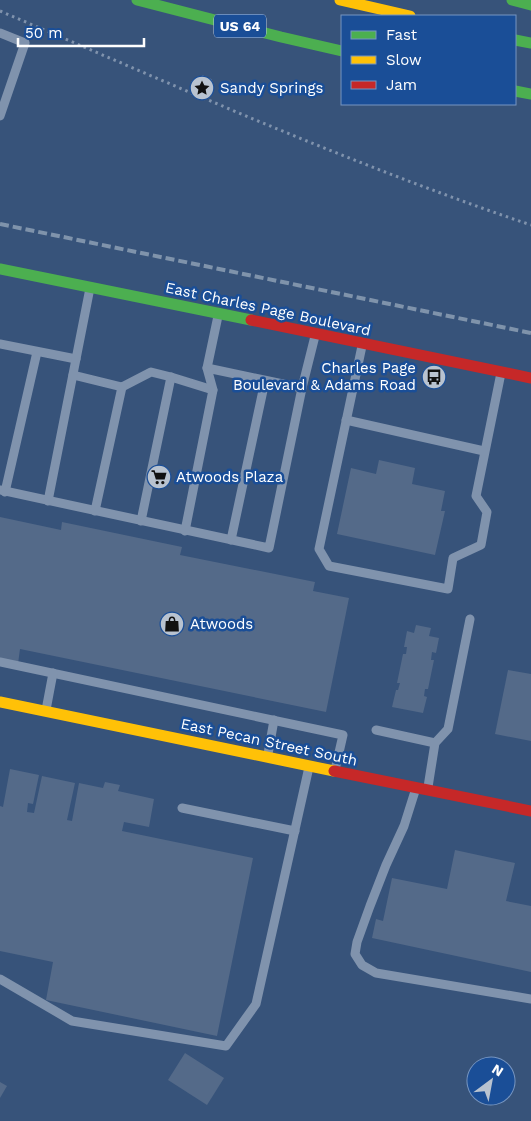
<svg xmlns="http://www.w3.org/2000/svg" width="531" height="1121" viewBox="0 0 531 1121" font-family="'Work Sans',sans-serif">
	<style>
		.building { fill: #546a89 }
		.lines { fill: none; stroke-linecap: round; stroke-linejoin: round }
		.path { stroke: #8093ad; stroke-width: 3; stroke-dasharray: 2.5 4; stroke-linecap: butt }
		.lane { stroke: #8093ad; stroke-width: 9 }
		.fast { stroke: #4caf50; stroke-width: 11 }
		.slow { stroke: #ffc107; stroke-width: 11 }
		.jam { stroke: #c62828; stroke-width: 11 }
		.rail { stroke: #7f93ab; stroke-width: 4; stroke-dasharray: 9 4; stroke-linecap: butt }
		.labels { text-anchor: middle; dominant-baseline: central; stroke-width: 5; stroke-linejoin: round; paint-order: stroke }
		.shield { fill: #1a4e97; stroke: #bacae0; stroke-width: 1 }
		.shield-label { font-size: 14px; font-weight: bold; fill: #fff }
		.poi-label { font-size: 15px; fill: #fff; stroke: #1a4e97; text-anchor: start }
		.street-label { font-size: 15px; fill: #fff; stroke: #1a4e97 }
	</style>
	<rect width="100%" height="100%" fill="#37537a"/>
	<g class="building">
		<path d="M379,460L415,468L412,484L445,491L441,511H445L435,555L337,534L351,468L376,474Z"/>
		<path d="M0,517L61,530L62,522L182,547L180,555L315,582L313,591L349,598L326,712L20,649L18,664L0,660Z"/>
		<path d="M416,625L431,628L429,636L439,638L436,653L432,652L431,660H434L428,689H425L424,696L427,697L423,713L392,707L396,690H398L400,683H397L403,654H406L407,647H404L407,631L414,633Z"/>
		<path d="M508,670L531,674V741L495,734Z"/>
		<path d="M10,769L39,775L33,804L28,803L27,812L34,813L42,776L75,783L67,820L72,821L79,783L103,788L105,782L120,785L118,791L154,799L149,827L124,822L122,831L253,858L217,1036L46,1000L53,962L0,951V806L3,807Z"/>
		<path d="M455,850L515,863L506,901L531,906V972L372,938L376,919L383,921L392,878L447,889Z"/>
		<path d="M185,1053L224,1078L207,1105L168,1080Z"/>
		<path d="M0,1082L7,1086L0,1098Z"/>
	</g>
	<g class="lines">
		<g class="path">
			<path d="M0,11C176,86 350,164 531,225"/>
			<path d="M195,95L203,77L214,82"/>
		</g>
		<g class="lane">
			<path d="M0,33L25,43L0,116"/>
			<path d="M0,344L76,359"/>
			<path d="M362,346L319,549L329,566L448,589L453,558L481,545L487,512L476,496L501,373"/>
			<path d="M207,368L302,388"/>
			<path d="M73,375L122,387L151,372L171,377L213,390"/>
			<path d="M346,420L484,451"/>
			<path d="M0,490L269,548L302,388L315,336"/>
			<path d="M5,492L37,352"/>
			<path d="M48,501L90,288"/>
			<path d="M95,511L122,387"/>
			<path d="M141,521L171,377"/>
			<path d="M185,531L213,390L207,368L218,316"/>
			<path d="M231,540L265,381"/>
			<path d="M0,662L343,735L335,770"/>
			<path d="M46,710L53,673"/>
			<path d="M376,730L435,743"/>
			<path d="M268,754L274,720"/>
			<path d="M428,787L435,743L448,729L470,619"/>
			<path d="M416,788L404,826L386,865L370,906L357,942L355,954L362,965L376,973L531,999"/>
			<path d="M182,808L295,831"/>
			<path d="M0,979L72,1021L226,1046L256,1004L309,767"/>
		</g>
		<g class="fast">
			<path d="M137,0L281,37L342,51"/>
			<path d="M512,0L531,5"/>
			<path d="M515,40L531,43"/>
			<path d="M515,91L531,94"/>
			<path d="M0,269L251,320"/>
		</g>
		<g class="slow">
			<path d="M340,0L410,16"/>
			<path d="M0,702L334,771"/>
		</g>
		<g class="jam">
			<path d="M251,320L531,378"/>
			<path d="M334,771L531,811"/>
		</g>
		<path class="rail" d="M0,224L531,333"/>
	</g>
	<defs>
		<g id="sight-disc" transform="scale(1.25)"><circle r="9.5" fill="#b9c3d0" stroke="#1a4e97"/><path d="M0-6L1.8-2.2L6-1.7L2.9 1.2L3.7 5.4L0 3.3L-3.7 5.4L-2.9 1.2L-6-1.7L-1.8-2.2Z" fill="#111"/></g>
		<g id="bus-disc" transform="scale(1.25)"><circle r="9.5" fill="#b9c3d0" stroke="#1a4e97"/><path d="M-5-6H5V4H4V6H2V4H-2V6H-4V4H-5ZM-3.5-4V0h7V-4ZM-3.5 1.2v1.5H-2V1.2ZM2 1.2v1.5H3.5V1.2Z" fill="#111"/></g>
		<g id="supermarket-disc" transform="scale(1.25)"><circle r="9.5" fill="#b9c3d0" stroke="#1a4e97"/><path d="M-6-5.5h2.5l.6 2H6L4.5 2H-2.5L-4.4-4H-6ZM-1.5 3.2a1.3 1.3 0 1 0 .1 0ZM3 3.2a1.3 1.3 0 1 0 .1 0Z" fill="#111"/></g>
		<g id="shop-disc" transform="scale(1.25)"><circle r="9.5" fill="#b9c3d0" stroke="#1a4e97"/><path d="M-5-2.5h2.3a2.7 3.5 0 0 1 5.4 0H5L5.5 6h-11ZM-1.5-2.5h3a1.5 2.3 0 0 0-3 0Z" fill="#111"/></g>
	</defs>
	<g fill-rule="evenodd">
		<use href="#sight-disc" x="202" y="88"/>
		<use href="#bus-disc" x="434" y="377"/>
		<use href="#supermarket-disc" x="159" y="477"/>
		<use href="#shop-disc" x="172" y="624"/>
	</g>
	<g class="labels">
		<rect class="shield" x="214" y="14.5" width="52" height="23" rx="4"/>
		<g class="shield-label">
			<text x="240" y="26">US 64</text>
		</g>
		<g class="poi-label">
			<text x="220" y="88">Sandy Springs</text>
			<text x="416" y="368" text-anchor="end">Charles Page<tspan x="416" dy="17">Boulevard &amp; Adams Road</tspan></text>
			<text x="176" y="477">Atwoods Plaza</text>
			<text x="190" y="624">Atwoods</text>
		</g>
		<g class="street-label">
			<text transform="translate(268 309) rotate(12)">East Charles Page Boulevard</text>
			<text transform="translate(269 742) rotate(12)">East Pecan Street South</text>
		</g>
	</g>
	<rect x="341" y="15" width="175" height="90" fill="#1a4e97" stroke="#7695c1"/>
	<rect x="351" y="31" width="25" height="8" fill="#4caf50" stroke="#7695c1"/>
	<text x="386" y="40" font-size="15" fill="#ffffff">Fast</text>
	<rect x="351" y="56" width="25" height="8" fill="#ffc107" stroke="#7695c1"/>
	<text x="386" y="65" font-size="15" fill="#ffffff">Slow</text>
	<rect x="351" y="81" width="25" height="8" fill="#c62828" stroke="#7695c1"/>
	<text x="386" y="90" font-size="15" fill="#ffffff">Jam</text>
	<g transform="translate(491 1081) rotate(32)"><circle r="24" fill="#1a4e97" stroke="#7695c1"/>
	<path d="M0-4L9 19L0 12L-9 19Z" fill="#b9c3d0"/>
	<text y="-8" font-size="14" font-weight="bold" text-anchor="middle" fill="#ffffff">N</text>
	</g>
	<path d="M18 38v8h126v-8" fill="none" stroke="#ffffff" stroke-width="2.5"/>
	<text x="25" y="38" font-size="15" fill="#ffffff" stroke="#1a4e97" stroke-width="4" paint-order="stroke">50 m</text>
</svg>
